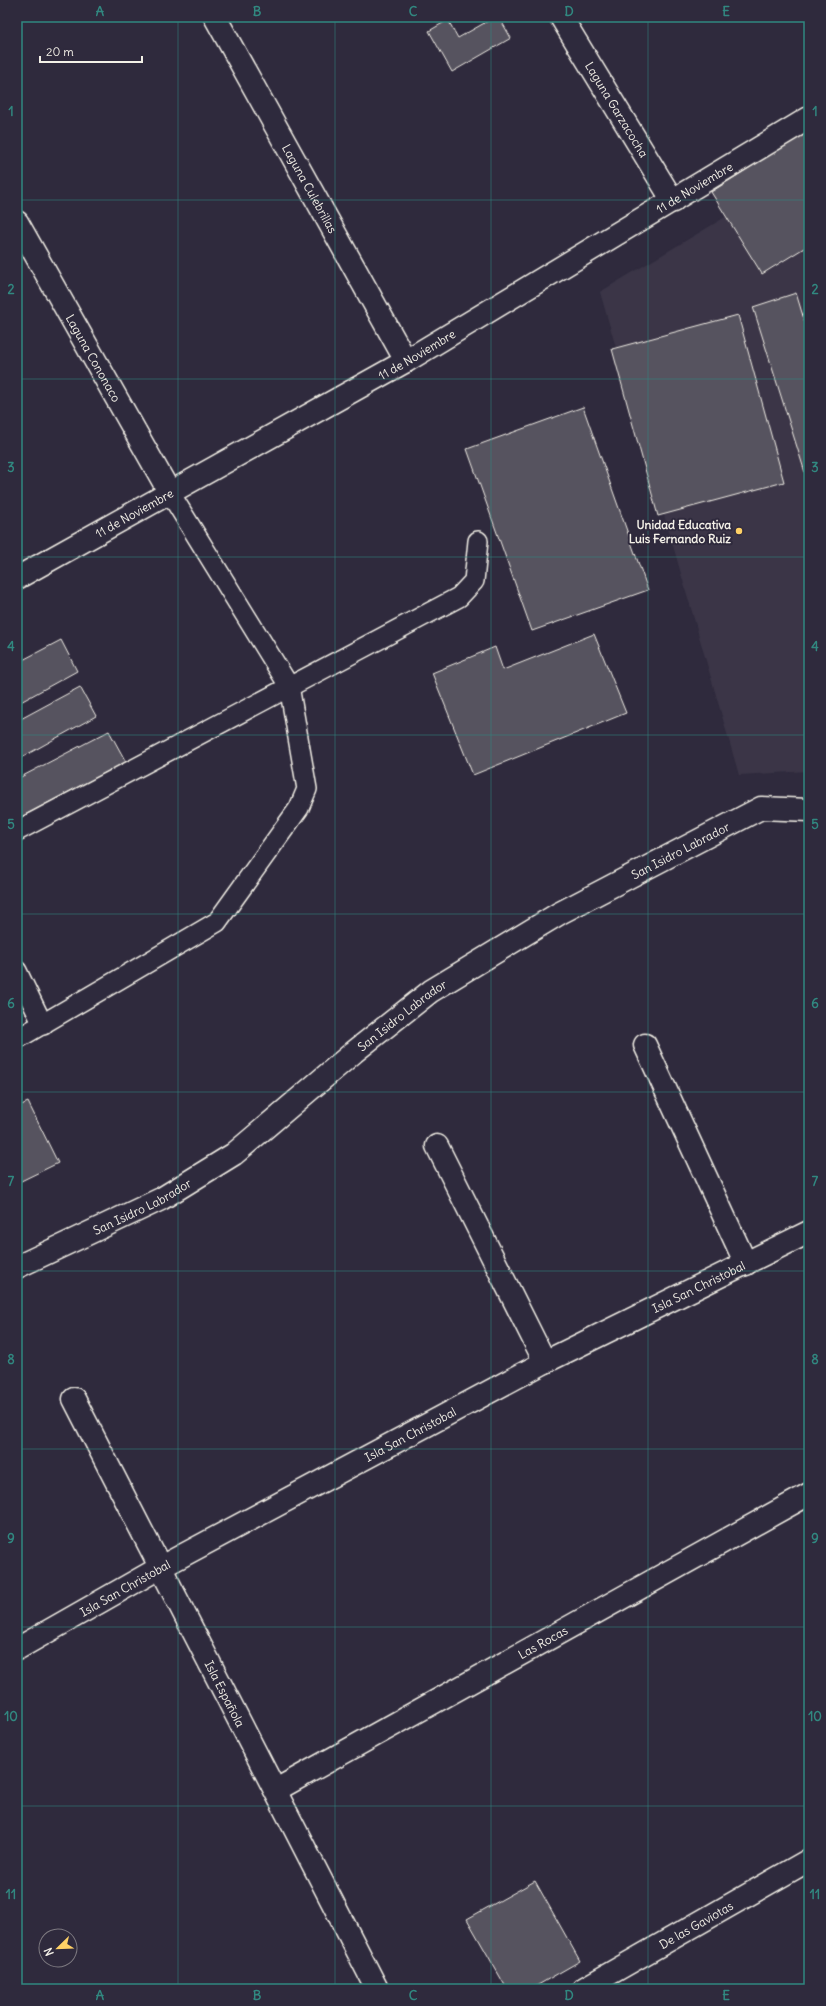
<svg xmlns="http://www.w3.org/2000/svg" width="826" height="2006" viewBox="0 0 826 2006" font-family="Delius,sans-serif">
	<style>
		.built { fill: #3b3647 }
		.building { fill: #56525f; stroke: #f4f1e8 }
		.lines { fill: none; stroke-linecap: round; stroke-linejoin: round }
		.service-casing { stroke: #f4f1e8; stroke-width: 22 }
		.minor-casing { stroke: #f4f1e8; stroke-width: 25 }
		.tertiary-casing { stroke: #f4f1e8; stroke-width: 25 }
		.service { stroke: #2f2a3d; stroke-width: 19 }
		.minor { stroke: #2f2a3d; stroke-width: 22 }
		.tertiary { stroke: #2f2a3d; stroke-width: 22 }
		.grid { fill: none; stroke: #318880; stroke-width: 1; stroke-opacity: 0.55 }
		.poi-dot { fill: #ffd166; stroke: #2f2a3d; stroke-width: 1.5 }
		.labels { text-anchor: middle; dominant-baseline: central; stroke-width: 4; stroke-linejoin: round; paint-order: stroke }
		.street-label { font-size: 12px; fill: #f4f1e8; stroke: #2f2a3d }
		.poi-label { font-size: 12px; font-weight: bold; fill: #f4f1e8; stroke: #2f2a3d; text-anchor: end }
		.neatline { fill: none; stroke: #318880; stroke-width: 1.5 }
		.grid-label { font-size: 13px; text-anchor: middle; font-weight: bold; fill: #318880 }
	</style>
	<rect width="100%" height="100%" fill="#2f2a3d"/>
	<filter id="ink" filterUnits="userSpaceOnUse"><feTurbulence type="fractalNoise" baseFrequency=".025" numOctaves="2"/><feDisplacementMap in="SourceGraphic" scale="8" xChannelSelector="R" yChannelSelector="G"/><feConvolveMatrix kernelMatrix="1 2 1 2 8 2 1 2 1" color-interpolation-filters="sRGB"/></filter>
	<g filter="url(#ink)">
		<path class="built" d="M809,167V771L739,775L600,292Z"/>
		<g class="building">
			<path d="M495,17H499L511,38L452,72L429,31L448,20L458,38Z"/>
			<path d="M809,130V245L762,274L711,192Z"/>
			<path d="M796,293L809,336L808,482L753,307Z"/>
			<path d="M738,315L784,482L658,516L612,349Z"/>
			<path d="M583,407L648,590L532,631L467,449Z"/>
			<path d="M594,634L626,713L473,775L432,673L495,647L503,670Z"/>
			<path d="M61,640L77,671L17,704V663Z"/>
			<path d="M80,687L96,716L17,760V721Z"/>
			<path d="M109,731L126,762L17,819V779Z"/>
			<path d="M28,1102L58,1163L17,1183V1107Z"/>
			<path d="M535,1881L580,1961L531,1989H507L467,1919Z"/>
		</g>
		<g class="lines">
			<g class="service-casing">
				<g id="service">
					<path d="M17,831L459,597L474,581L478,541"/>
					<path d="M17,971L43,1025"/>
					<path d="M17,1039L217,922L299,808L307,789L289,686L170,493"/>
				</g>
			</g>
			<g class="minor-casing">
				<g id="minor">
					<path id="s1" d="M215,17L406,361"/>
					<path id="s2" d="M561,17L673,201"/>
					<path id="s3" d="M17,222L170,493"/>
					<path d="M645,1045L746,1264"/>
					<path d="M437,1146L545,1362"/>
					<path id="s4" d="M17,1267L161,1199L234,1154L354,1052L431,991L560,913L761,808L809,810"/>
					<path id="s5" d="M74,1399L377,1989"/>
					<path id="s6" d="M17,1649L161,1567L545,1362L809,1232"/>
					<path id="s7" d="M276,1790L809,1494"/>
					<path id="s8" d="M583,1989L809,1860"/>
				</g>
			</g>
			<g class="tertiary-casing">
				<g id="tertiary">
					<path id="s9" d="M17,578L406,361L809,118"/>
				</g>
			</g>
			<use href="#service" class="service"/>
			<use href="#minor" class="minor"/>
			<use href="#tertiary" class="tertiary"/>
		</g>
	</g>
	<path class="grid" d="M178,17V1989M335,17V1989M491,17V1989M648,17V1989M17,200H809M17,379H809M17,557H809M17,735H809M17,914H809M17,1092H809M17,1271H809M17,1449H809M17,1627H809M17,1806H809"/>
	<circle class="poi-dot" cx="739" cy="531" r="4"/>
	<g class="labels">
		<g class="street-label">
			<text stroke="none"><textPath href="#s2" startOffset="108">Laguna Garzacocha</textPath></text>
			<text stroke="none"><textPath href="#s9" startOffset="782">11 de Noviembre</textPath></text>
			<text stroke="none"><textPath href="#s1" startOffset="196">Laguna Culebrillas</textPath></text>
			<text stroke="none"><textPath href="#s9" startOffset="458">11 de Noviembre</textPath></text>
			<text stroke="none"><textPath href="#s3" startOffset="156">Laguna Cononaco</textPath></text>
			<text stroke="none"><textPath href="#s9" startOffset="134">11 de Noviembre</textPath></text>
			<text stroke="none"><textPath href="#s4" startOffset="787">San Isidro Labrador</textPath></text>
			<text stroke="none"><textPath href="#s4" startOffset="463">San Isidro Labrador</textPath></text>
			<text stroke="none"><textPath href="#s4" startOffset="139">San Isidro Labrador</textPath></text>
			<text stroke="none"><textPath href="#s6" startOffset="772">Isla San Christobal</textPath></text>
			<text stroke="none"><textPath href="#s6" startOffset="448">Isla San Christobal</textPath></text>
			<text stroke="none"><textPath href="#s6" startOffset="124">Isla San Christobal</textPath></text>
			<text stroke="none"><textPath href="#s7" startOffset="305">Las Rocas</textPath></text>
			<text stroke="none"><textPath href="#s5" startOffset="331">Isla Española</textPath></text>
			<text stroke="none"><textPath href="#s8" startOffset="130">De las Gaviotas</textPath></text>
		</g>
		<g class="poi-label">
			<text x="731" y="524">Unidad Educativa<tspan x="731" dy="14">Luis Fernando Ruiz</tspan></text>
		</g>
	</g>
	<rect width="826" height="2006" fill="none" stroke="#2f2a3d" stroke-width="44"/>
	<g transform="translate(58 1948) rotate(247)"><circle r="19" fill="#2f2a3d" stroke="#7e7a81"/>
	<path d="M0-3L7 15L0 10L-7 15Z" fill="#ffd166"/>
	<text y="-6" font-size="11" font-weight="bold" text-anchor="middle" fill="#f4f1e8">N</text>
	</g>
	<path d="M40 56v6h102v-6" fill="none" stroke="#f4f1e8" stroke-width="2"/>
	<text x="46" y="56" font-size="12" fill="#f4f1e8" stroke="#2f2a3d" stroke-width="3" paint-order="stroke">20 m</text>
	<rect x="22" y="22" width="782" height="1962" class="neatline"/>
	<g class="grid-label">
		<text x="100" y="16">A</text>
		<text x="257" y="16">B</text>
		<text x="413" y="16">C</text>
		<text x="569" y="16">D</text>
		<text x="726" y="16">E</text>
		<text x="11" y="116">1</text>
		<text x="815" y="116">1</text>
		<text x="11" y="294">2</text>
		<text x="815" y="294">2</text>
		<text x="11" y="472">3</text>
		<text x="815" y="472">3</text>
		<text x="11" y="651">4</text>
		<text x="815" y="651">4</text>
		<text x="11" y="829">5</text>
		<text x="815" y="829">5</text>
		<text x="11" y="1008">6</text>
		<text x="815" y="1008">6</text>
		<text x="11" y="1186">7</text>
		<text x="815" y="1186">7</text>
		<text x="11" y="1364">8</text>
		<text x="815" y="1364">8</text>
		<text x="11" y="1543">9</text>
		<text x="815" y="1543">9</text>
		<text x="11" y="1721">10</text>
		<text x="815" y="1721">10</text>
		<text x="11" y="1899">11</text>
		<text x="815" y="1899">11</text>
		<text x="100" y="2000">A</text>
		<text x="257" y="2000">B</text>
		<text x="413" y="2000">C</text>
		<text x="569" y="2000">D</text>
		<text x="726" y="2000">E</text>
	</g>
</svg>
